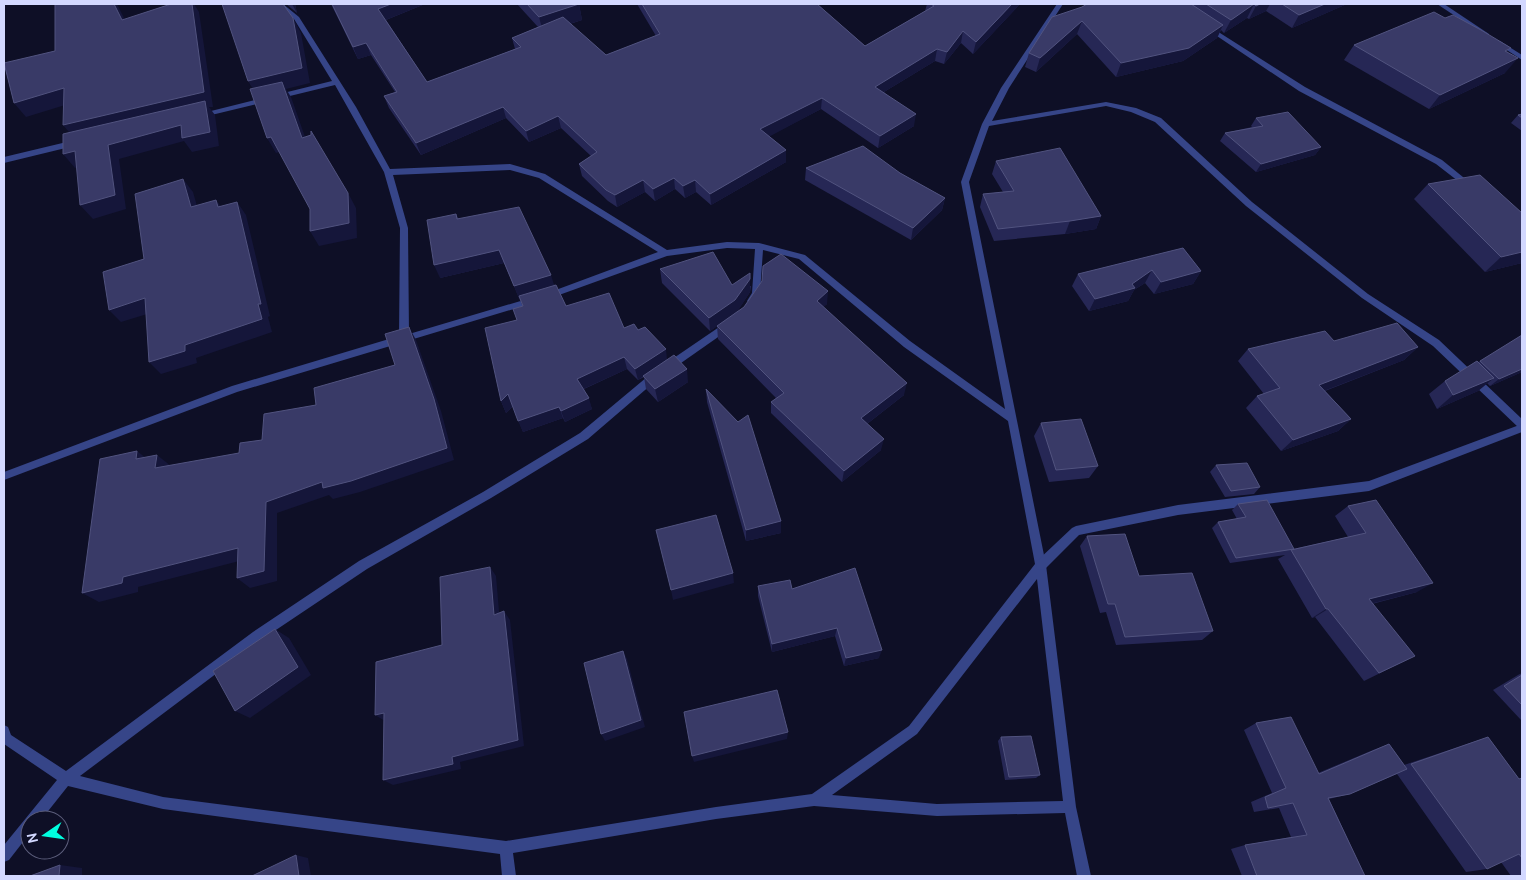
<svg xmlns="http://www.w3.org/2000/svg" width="1526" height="880" viewBox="0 0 1526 880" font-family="Cabin,sans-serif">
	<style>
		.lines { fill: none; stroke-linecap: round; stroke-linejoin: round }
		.lane { fill: #364588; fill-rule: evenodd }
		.street { fill: #364588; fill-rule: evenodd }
		.wall { fill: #262755 }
		.shaded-wall { fill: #15163a }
		.building { fill: #393a67; stroke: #51537f }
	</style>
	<rect width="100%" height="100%" fill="#0e0f26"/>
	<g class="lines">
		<g class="lane">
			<path d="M276,4H283L299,17L356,107L390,169L510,164L545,174L667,250L727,242L759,243L805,255L910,341L1005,409L961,182L982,124L1001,88L1057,4H1063L1009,88L992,121L1106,102L1136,108L1161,118L1252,202L1368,294L1439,340L1522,419V429L1519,428L1433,346L1362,298L1246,206L1155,122L1131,112L1106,106L989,126L969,182L1046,565L1076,807L1091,876H1077L1065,813L937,816L814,806L716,819L513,853L516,876H502L500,854L163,809L68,786L41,820H30V833L9,860L4,862V845L57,780L4,744V725L8,727L11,735L66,771L253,632L359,561L483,492L580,433L653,372L656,371L661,375L659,378L588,439L491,498L367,569L261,640L80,776L163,797L506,841L716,807L812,794L909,726L1035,564L1008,421L904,347L799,259L763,250L760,293L754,303L751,304L747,301L752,293L755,249L727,248L667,256L548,299L544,296L545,294L658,252L539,178L510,170L393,175L408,228L409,334L534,297L538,300L537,302L237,392L4,480V472L232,386L399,336L400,228L384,172L335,85L199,118L195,116L199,114L332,81L294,19ZM1037,579L1063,801L937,804L832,795L917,734Z"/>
			<path d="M1205,26H1209L1305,87L1442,160L1474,186L1473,188H1467L1436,164L1299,91L1205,28Z"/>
			<path d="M75,140L78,141V145L4,163V157Z"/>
			<path d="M728,321L731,322L733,325L731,328L671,370H665L663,367L665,364Z"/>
		</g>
		<g class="street">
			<path d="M1437,4H1444L1489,34L1484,35Z"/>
			<path d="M1496,41H1500L1522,55V60L1496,43Z"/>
			<path d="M1522,424V432L1369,491L1178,515L1079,535L1045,569L1041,570L1037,569L1036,565L1037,561L1072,528L1076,526L1178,505L1369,481Z"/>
		</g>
	</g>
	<g class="wall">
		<path d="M286,4H295L297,13Z"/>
		<path d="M331,4H425L386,20L427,82L515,49L512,38L538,27L517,4H579L582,20L570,24L606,55L656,36L637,4H817L865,46L925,11L927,4H1020L973,54L961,43L944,64L935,61L884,92L914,126L878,148L821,109L769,136L786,150V162L711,205L696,192L685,198L675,189L655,201L645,192L617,207L608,201L582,176L579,164L591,156L561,128L529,142L506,118L421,155L389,108L384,96L395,92L371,55L358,59Z"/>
		<path d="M1087,4H1347L1292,28L1266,11L1249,19L1247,18L1224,33L1221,30L1217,38L1183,61L1116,77L1077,34L1036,72L1025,67L1029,53L1082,7Z"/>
		<path d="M1445,18L1508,52L1505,73L1429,109L1344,60L1354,45Z"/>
		<path d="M1522,114V131L1511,123L1518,115Z"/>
		<path d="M1256,118L1321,147L1315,155L1256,172L1220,141L1225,133L1252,127L1251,126Z"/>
		<path d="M996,161L1101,216L1096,229L1065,234L994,241L980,207L983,194L1003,192L992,174Z"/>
		<path d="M806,168L900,173L945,198L942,210L911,240L805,180Z"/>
		<path d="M1428,184L1522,263L1485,272L1414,199Z"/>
		<path d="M456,214L458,218L555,285L566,306L624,328L638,330L667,359L688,382L658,402L646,389L644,377L638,380L627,369L584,389L592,409L565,422L563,418L523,432L513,406L506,413L501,401L517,320L523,307L504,263L440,278Z"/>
		<path d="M1183,248L1201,271L1193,284L1154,294L1145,283L1134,290L1128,301L1089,311L1072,286L1078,274Z"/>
		<path d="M660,269L732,285L751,286L750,292L736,313L827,304L823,307L904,395L867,424L881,450L842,482L771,413V402L776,398L718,339L717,326L720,324L710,331L662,283Z"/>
		<path d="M1334,341L1418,347L1404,360L1325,391L1351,419L1338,431L1281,451L1246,408L1257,396L1264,394L1238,361L1248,349Z"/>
		<path d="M1480,361L1522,372L1490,386L1487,383L1478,391L1437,409L1429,394L1445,381Z"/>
		<path d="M706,389L781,533L746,541L707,402Z"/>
		<path d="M1041,423L1098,466L1089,478L1049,482L1034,436Z"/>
		<path d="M1216,465L1260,487L1254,494L1225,497L1210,472Z"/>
		<path d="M1238,504L1293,549L1348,537L1335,516L1348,506L1417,592L1372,604L1415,656L1364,681L1315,617L1312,618L1278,559L1285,555L1230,563L1212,528L1218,522L1237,519L1232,510Z"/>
		<path d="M1087,536L1139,576L1213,631L1202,640L1116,645L1106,612L1100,613L1080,546Z"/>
		<path d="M758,586L792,589L879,658L844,666L835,636L772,652L758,596Z"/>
		<path d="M1522,673V721L1493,690L1518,675Z"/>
		<path d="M1256,723L1318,773L1373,750L1389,744L1404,765L1488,737L1519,779L1522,778V876H1511L1501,862L1487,869L1466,872L1397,774L1350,794L1329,799L1365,876H1242L1231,849L1245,845L1291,837L1279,808L1254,812L1251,802L1272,793L1244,730Z"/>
		<path d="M1001,737L1040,775L1036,778L1005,780L998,741Z"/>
	</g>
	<g class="shaded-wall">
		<path d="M114,4H117L132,34L122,20Z"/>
		<path d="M192,4H194L199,12L213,107H209L215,115L219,146L192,152L184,141L119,159L126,209L93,219L80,205L108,145L75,139L63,125Z"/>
		<path d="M292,4H295L297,13Z"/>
		<path d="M391,4H425L383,21L378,9Z"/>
		<path d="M579,4L582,20L543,32L539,17Z"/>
		<path d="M1012,4H1020L973,54L976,42Z"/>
		<path d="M1254,4L1247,18L1224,33L1231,20Z"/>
		<path d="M1260,4H1270L1266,11L1249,19L1256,6Z"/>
		<path d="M1325,4H1347L1292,28L1299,15Z"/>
		<path d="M293,18L301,33L310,83L286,89L291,97L311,154L302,138L257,96L248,81Z"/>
		<path d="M1082,21L1077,34L1036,72L1040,58Z"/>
		<path d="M1223,25L1217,38L1183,61L1116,77L1121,63Z"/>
		<path d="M963,31L961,43L944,64L947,52Z"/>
		<path d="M366,43L371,55L358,59L353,47Z"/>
		<path d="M937,49L935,61L874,98L875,87Z"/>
		<path d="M1518,58L1505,73L1429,109L1440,95Z"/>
		<path d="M64,88L75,102L26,117L14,103Z"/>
		<path d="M822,98L821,109L761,141L760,129Z"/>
		<path d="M503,107L506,118L421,155L416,143Z"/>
		<path d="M916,114L914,126L878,148L880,136Z"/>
		<path d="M558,116L561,128L529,142L526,131Z"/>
		<path d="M271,137L280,152L276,153L267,138Z"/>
		<path d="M1321,147L1315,155L1256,172L1261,164Z"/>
		<path d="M786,150V162L711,205L710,194Z"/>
		<path d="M75,151L87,165L75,168L63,154Z"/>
		<path d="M674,178L675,189L655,201L653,189Z"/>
		<path d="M183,179L193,192L201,220L191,207Z"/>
		<path d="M643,180L645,192L617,207L615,195Z"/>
		<path d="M695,180L696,192L685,198L683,186Z"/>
		<path d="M348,193L356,208L357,238L319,246L310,231Z"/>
		<path d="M945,198L942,210L911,240L913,228Z"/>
		<path d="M216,200L226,213L218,207Z"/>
		<path d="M237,202L246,215L270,316L268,317L272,332L196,358L197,363L161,374L149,362L185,345L258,304Z"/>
		<path d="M1101,216L1096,229L1065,234L1070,221Z"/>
		<path d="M499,250L504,263L440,278L434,265Z"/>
		<path d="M1522,252V263L1485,272L1501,257Z"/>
		<path d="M1152,270L1145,283L1134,290L1128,301L1089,311L1095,299L1132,284Z"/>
		<path d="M1201,271L1193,284L1154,294L1161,282Z"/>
		<path d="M750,273V292L736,314L710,331L709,318Z"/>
		<path d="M551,275L555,288L519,299L514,286Z"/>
		<path d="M828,291L827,304L816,314L817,301Z"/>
		<path d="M145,298L157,311L121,322L109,310Z"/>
		<path d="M409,327L416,340L441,411L454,460L360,492L333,499L329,495L277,513V581L250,588L237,578L266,502L322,482L351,481Z"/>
		<path d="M1418,347L1404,360L1308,397L1319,385Z"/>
		<path d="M666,349L667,360L638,380L635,369Z"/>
		<path d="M624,357L627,369L581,390L577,379Z"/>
		<path d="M687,369L688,382L658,402L655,389Z"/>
		<path d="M1522,369V372L1490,386L1499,379Z"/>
		<path d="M1494,378L1478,391L1437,409L1453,395Z"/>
		<path d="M907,383L904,395L859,430L861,418Z"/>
		<path d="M508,394L513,406L506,413L501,401Z"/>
		<path d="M589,398L592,409L565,422L561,411Z"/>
		<path d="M559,407L563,418L523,432L518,421Z"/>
		<path d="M1351,419L1338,431L1281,451L1293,440Z"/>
		<path d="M884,439L881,450L842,482L844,471Z"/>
		<path d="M137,451L151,462L136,459Z"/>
		<path d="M157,455L171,466L155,468Z"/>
		<path d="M781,521V533L746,541V530Z"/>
		<path d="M238,548L251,558L138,587V592L99,602L82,593L123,577Z"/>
		<path d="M490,567L496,576L500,623L494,615Z"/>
		<path d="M733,573L734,583L673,600L671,590Z"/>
		<path d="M1433,583L1417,592L1354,608L1369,599Z"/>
		<path d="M1326,609H1328L1315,617L1312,618Z"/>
		<path d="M504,611L510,620L524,746L460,762L461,769L393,785L383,780L452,757Z"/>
		<path d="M837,628L835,636L772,652V644Z"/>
		<path d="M275,629L289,638L311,675L250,718L235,711Z"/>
		<path d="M882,650L879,658L844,666L846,658Z"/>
		<path d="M623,651L627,659L645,727L605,741L601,734Z"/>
		<path d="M384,713L385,721L375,715Z"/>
		<path d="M788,732L787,739L694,762L692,756Z"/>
		<path d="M296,855L308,858L311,876H299Z"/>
		<path d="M60,865L82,868V876H59Z"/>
	</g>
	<g class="building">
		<path d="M55,4H114L122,20L171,4H192L204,92L63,125L64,88L14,103L4,63L55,51Z"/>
		<path d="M222,4H283L293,18L302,68L248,81Z"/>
		<path d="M332,4H391L378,9L427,82L521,47L512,38L563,17L606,55L660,34L642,4H817L865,46L934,6L931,4H1012L976,42L963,31L947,52L937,49L875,87L916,114L880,136L822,98L760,129L786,150L710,194L695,180L683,186L674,178L653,189L643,180L615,195L606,190L579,164L597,152L558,116L526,131L503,107L416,143L384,96L397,92L366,43L353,47Z"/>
		<path d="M527,4H579L539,17Z"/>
		<path d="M1087,4H1191L1223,25L1189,48L1121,63L1082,21L1040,58L1029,53L1052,17L1082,7Z"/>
		<path d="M1206,4H1260L1256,6L1254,4L1231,20Z"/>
		<path d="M1282,4H1325L1299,15Z"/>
		<path d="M1434,12L1445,18L1453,15L1481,30L1511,48L1505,51L1518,58L1440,95L1354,45Z"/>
		<path d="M282,82L302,138L311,135V131L348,193L349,223L310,231V209L271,137L267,138L250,89Z"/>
		<path d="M205,101L210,132L182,138L181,125L108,145L115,195L80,205L75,151L63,154V134Z"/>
		<path d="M1288,112L1321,147L1261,164L1225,133L1263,126L1256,118Z"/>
		<path d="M1522,114V118L1518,115Z"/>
		<path d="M863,146L900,173L945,198L913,228L806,168Z"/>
		<path d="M1060,148L1101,216L1070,221L998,229L983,194L1014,191L996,161Z"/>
		<path d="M1480,175L1522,213V252L1501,257L1428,184Z"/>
		<path d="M183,179L191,207L216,200L218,207L237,202L261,304H258L262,319L185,345V351L149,362L145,298L109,310L103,272L144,259L135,194Z"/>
		<path d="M519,207L551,275L514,286L499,250L434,265L427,220L456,214L457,219Z"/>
		<path d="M1183,248L1201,271L1161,282L1152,270L1132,284L1135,288L1095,299L1078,274Z"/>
		<path d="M713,252L732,285L750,273V279L735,300L709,318L660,269Z"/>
		<path d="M781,254L828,291L817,301L907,383L861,418L884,439L844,471L771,402L784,393L717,326L744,307L762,281L763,266Z"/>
		<path d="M556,285L566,306L609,293L624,328L634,324L638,330L645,327L666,349L635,369L624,357L577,379L589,398L561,411L559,407L518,421L508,394L501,401L485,328L517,320L513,309L523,306L519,296Z"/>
		<path d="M1397,323L1418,347L1319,385L1351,419L1293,440L1257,396L1280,388L1248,349L1325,331L1334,341Z"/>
		<path d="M409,327L434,399L447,448L351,481L323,488L322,482L266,502L264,571L237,578L238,548L123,577L122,583L82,593L100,459L137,451L136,459L157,455L155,468L239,453L240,443L262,440L264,414L316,405L314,388L395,365L385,334Z"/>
		<path d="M1522,335V369L1499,379L1480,361Z"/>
		<path d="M674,355L687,369L655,389L643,376Z"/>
		<path d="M1477,361L1494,378L1453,395L1445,381Z"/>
		<path d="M706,389L738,422L748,415L781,521L746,530Z"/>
		<path d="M1081,419L1098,466L1056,470L1041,423Z"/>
		<path d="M1247,463L1260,487L1231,491L1216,465Z"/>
		<path d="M1267,500L1294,549L1236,558L1218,522L1246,517L1238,504Z"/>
		<path d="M1376,500L1433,583L1369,599L1415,656L1379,673L1328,609H1326L1291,550L1366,533L1348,506Z"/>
		<path d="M716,515L733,573L671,590L656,530Z"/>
		<path d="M1125,534L1139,576L1192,573L1213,631L1125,637L1115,604H1108L1087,536Z"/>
		<path d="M490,567L494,615L504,611L518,740L452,757L453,764L383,780L384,713L375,715L376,662L442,645L440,577Z"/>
		<path d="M855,568L882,650L846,658L837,628L772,644L758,586L790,580L792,589Z"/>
		<path d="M275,629L298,667L235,711L213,671Z"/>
		<path d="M623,651L641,720L601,734L584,663Z"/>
		<path d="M1522,675V705L1504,686Z"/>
		<path d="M777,690L788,732L692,756L684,712Z"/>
		<path d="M1291,717L1319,774L1389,744L1407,769L1350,794L1328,798L1365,876H1257L1245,845L1307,835L1293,803L1268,808L1265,797L1286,788L1256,723Z"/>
		<path d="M1031,736L1040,775L1009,777L1001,737Z"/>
		<path d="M1488,737L1519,779L1522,778V858L1519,854L1487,869L1411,764Z"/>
		<path d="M296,855L299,876H252Z"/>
		<path d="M60,865L59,876H30Z"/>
	</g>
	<rect width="1526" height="880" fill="none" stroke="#d3d8ff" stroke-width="10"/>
	<g transform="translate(45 835) rotate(257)"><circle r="24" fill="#0e0f26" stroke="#5d5f7d"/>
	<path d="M0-4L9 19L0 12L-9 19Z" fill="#00fedf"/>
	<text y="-8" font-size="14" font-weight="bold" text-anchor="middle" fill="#d3d8ff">N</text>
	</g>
</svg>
